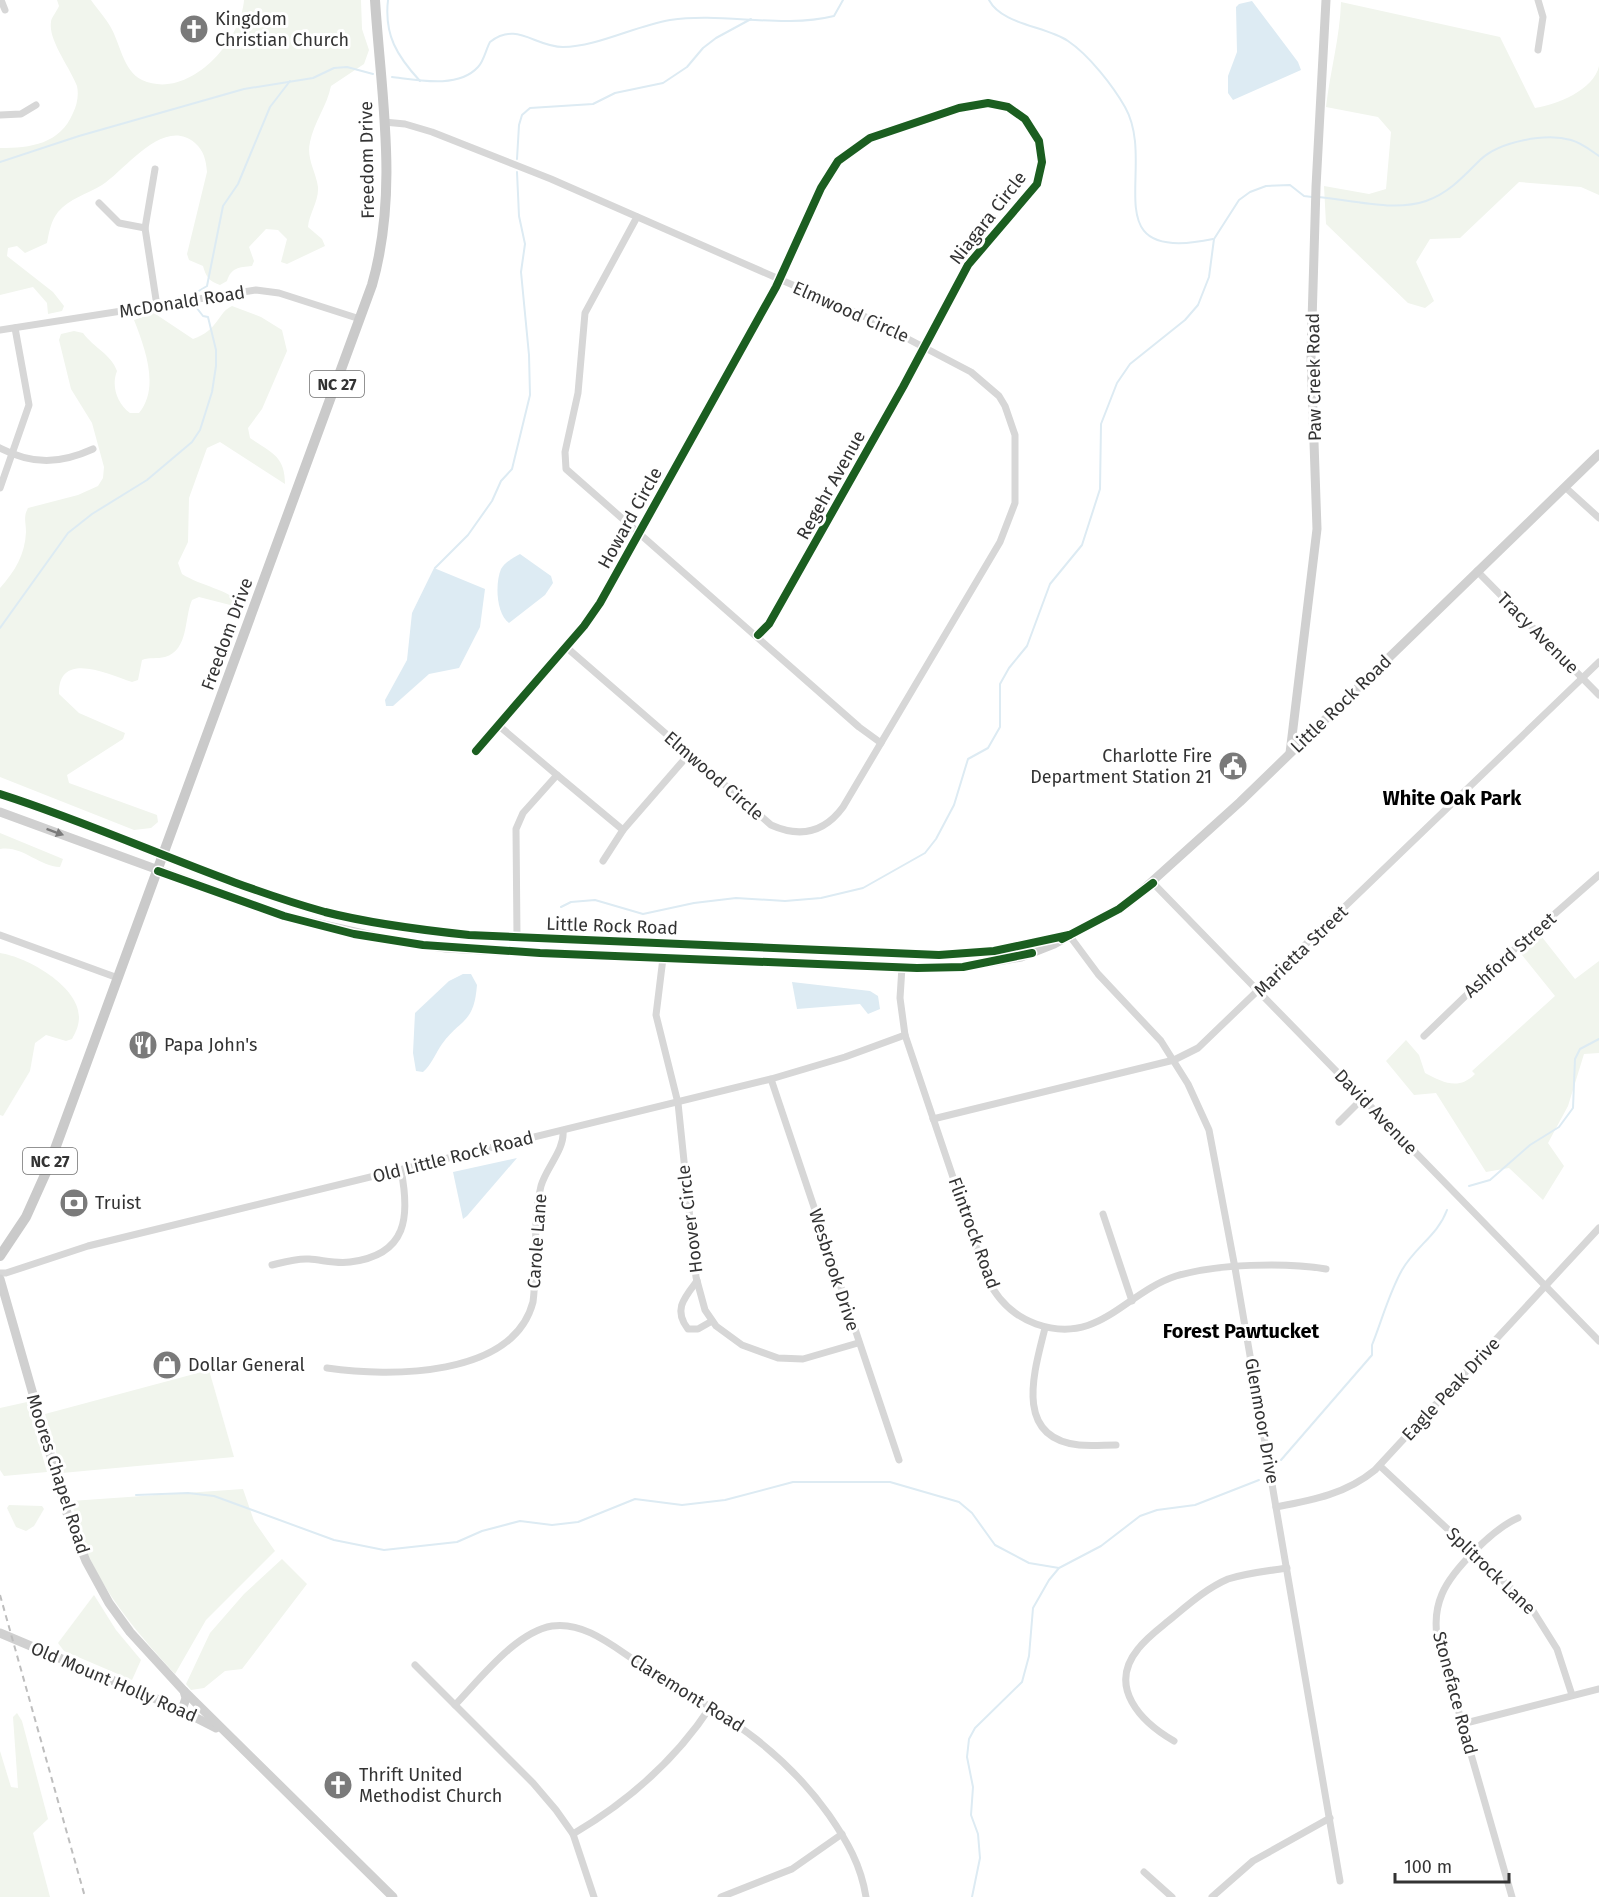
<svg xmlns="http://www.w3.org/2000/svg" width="1599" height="1897" viewBox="0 0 1599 1897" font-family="'Fira Sans',sans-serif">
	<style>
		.green { fill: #f1f5ed }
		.water { fill: #ddebf3 }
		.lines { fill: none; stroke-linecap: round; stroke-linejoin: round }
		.stream { stroke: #ddebf3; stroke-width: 2 }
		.street { stroke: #d7d7d7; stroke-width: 7 }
		.secondary { stroke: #d0d0d0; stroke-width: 9 }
		.primary { stroke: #cacaca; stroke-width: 10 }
		.rail { stroke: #bebebe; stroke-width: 2; stroke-dasharray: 6 4.5; stroke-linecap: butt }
		.cycleway-casing { stroke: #fff; stroke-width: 11 }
		.cycleway { stroke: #1b5e20; stroke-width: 8 }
		.oneway { fill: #7a7a7a }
		.labels { text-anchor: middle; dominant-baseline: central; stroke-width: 6; stroke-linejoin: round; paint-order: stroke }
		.shield { fill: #fff; stroke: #707070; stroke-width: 1.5 }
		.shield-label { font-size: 16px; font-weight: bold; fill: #333 }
		.poi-label { font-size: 18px; fill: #333; stroke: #fff; text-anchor: start }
		.street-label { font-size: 18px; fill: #333; stroke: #fff }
		.neighbourhood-label { font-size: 20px; font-weight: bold; fill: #000; stroke: #fff }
	</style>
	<rect width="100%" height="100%" fill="#fff"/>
	<g class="green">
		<path d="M57,0H91C97,9 105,17 110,26C120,42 123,71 142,80C188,101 241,42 244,0H361L362,29L369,50L364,64L331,86C327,106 314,122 310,142C306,158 316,172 318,187C319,201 309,214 308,227L322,239L325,246L287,264L281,262L287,239L278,230L266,229L249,247L254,261L252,266C239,267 231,268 227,281L220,285C209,281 206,277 203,266L189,260L187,254L207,172C206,160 204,151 195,143C163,116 126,170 102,185C87,194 69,199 58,212C51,221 49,232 47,243L25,253L17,246L8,248L7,256L53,292L64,306L62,311L48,314L47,303L33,287L0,295V148C31,148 60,144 73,113C77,105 79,95 77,86C71,69 48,40 51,22C51,18 57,11 59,6Z"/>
		<path d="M1341,2L1500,37L1535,108C1556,105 1594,90 1599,66V195L1581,187L1519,182L1460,238L1430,239L1416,262L1434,301L1425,308L1408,303L1326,224L1324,186L1369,194L1386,189L1391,132L1378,117L1326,107C1330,72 1340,37 1341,2Z"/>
		<path d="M232,306L261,317L282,330L287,351L262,409L248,428L250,438C272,453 285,456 285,484L220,442L207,448L189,498L188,542L178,563L182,574C201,586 227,589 242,604L238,607L199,597L192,600C184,618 189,650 165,657C157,659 150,657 142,660L138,680L132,682C108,674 58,650 59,694L79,713L125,733L123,739L67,775L69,783L157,815L158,822L151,828L134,830L0,777V588C15,571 25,555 26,532C26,522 23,517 28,508L78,495L98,486L103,478L104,467L92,423L71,389L59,340L61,334L74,331L83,333C94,348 111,354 117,371C111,386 117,403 130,413H139C160,388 145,348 134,320L154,313L193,339C219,330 217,313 232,306Z"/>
		<path d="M0,833L63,859L60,867C38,866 22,845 0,849Z"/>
		<path d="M1538,932L1575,979L1599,961V1053L1584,1054L1568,1106L1548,1143L1564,1166L1543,1200L1509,1168L1486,1172L1436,1093L1414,1095L1386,1061L1406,1040L1419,1055L1425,1073C1443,1082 1458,1091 1475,1074L1472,1071L1555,996L1518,950Z"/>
		<path d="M0,953C27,957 79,986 79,1017C79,1025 76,1032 72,1039L66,1041L46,1035L35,1043L30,1071L3,1116L0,1115Z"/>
		<path d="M209,1370L234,1457L62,1473L45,1414Z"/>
		<path d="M27,1402L47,1472L4,1476L0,1470V1408Z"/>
		<path d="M243,1489L254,1521L275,1551L206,1620L175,1674C141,1637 106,1597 86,1550C80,1534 76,1517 71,1501Z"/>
		<path d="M9,1505L42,1506L44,1509L34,1526L26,1531L16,1527L7,1508Z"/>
		<path d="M282,1559L307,1584L242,1669L225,1671L204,1688L191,1690L186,1684L210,1633L244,1594Z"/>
		<path d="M94,1595L116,1630L141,1660L132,1680L64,1651L58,1643Z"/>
		<path d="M17,1713L22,1721L48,1819L33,1833L50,1897H0V1751L11,1787L18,1788L13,1717Z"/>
	</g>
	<g class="water">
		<path d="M1252,1L1298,62L1301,70L1233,100L1228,93V76L1237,52L1236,7L1239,4Z"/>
		<path d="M520,554L551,576L553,583L545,595L509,623C496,614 495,583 501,569C504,563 514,557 520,554Z"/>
		<path d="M434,568L485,589L480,627L459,668L429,674L393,706H386L385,700L407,660L412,613Z"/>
		<path d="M463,974H471L477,985C474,1024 461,1018 442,1044C435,1054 432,1064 423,1072L416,1071L413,1053L415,1013L449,981Z"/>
		<path d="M792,982L870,991L878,996L880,1009L868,1014L860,1004L797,1009Z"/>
		<path d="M517,1158L467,1216L463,1219L453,1172Z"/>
	</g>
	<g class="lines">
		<g class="stream">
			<path d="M388,0C384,35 397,56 420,81"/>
			<path d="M989,0C1002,25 1046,26 1068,41C1089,55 1113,86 1125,107C1159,167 1090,265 1213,239"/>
			<path d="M392,77C417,80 458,89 478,67C484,61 486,49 490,42C517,21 535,47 563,47C596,47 635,26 670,20C724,12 781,29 834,16L843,0"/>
			<path d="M517,159L519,125L522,115L530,108L593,104L615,93L663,83L687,67L703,48L716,38L751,19"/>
			<path d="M0,162L79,136L244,89L313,78L334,68L347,67L373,74"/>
			<path d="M1318,197C1351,200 1394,212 1426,201C1449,193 1464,176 1480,160C1500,141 1546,133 1571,140C1582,143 1590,150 1599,156"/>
			<path d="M197,292L207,286L223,206L238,184L270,107L290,81"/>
			<path d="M435,568L468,535L492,501L501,481L512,469L530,395L529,355L521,272L525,244L519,216L517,172"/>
			<path d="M0,628L68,533L92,514L147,480L192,442L200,430L212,392L216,366V350L208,317L203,316L196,307"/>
			<path d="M561,907L571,902L595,900L643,914L694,903L736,898L785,901L821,898L863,888L925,853L936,839L954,805L968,759L988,748L1000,727V684L1009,668L1027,646L1050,584L1082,545L1100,489L1101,424L1117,383L1130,364L1185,320L1198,305L1209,277L1214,239L1239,200L1250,192L1266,186L1290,185L1304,196L1312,197"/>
			<path d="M1469,1186L1490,1180L1530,1145L1559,1127L1573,1108L1575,1059L1580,1049L1599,1039"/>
			<path d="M1281,1460L1372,1355V1345C1382,1320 1389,1293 1402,1270C1415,1247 1438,1235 1447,1210"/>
			<path d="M136,1495L188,1493L214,1496L334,1540L384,1550L457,1542L482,1531L520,1521L552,1525L578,1522L635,1499L682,1505L725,1500L793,1482H890L959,1502L972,1513L995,1545L1029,1563L1059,1568"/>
			<path d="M972,1897L980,1858L978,1834L971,1815L973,1787L967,1757L969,1739L975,1728L1022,1682L1029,1656L1033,1608L1049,1580L1059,1568L1101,1546L1140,1516L1157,1510L1195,1505L1259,1480"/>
		</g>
		<g class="street">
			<path d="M1,0L5,10"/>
			<path d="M1538,50L1543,17L1538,0"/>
			<path d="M0,115L21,114L36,105"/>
			<path d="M384,122L405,124L432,132L551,179L868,318L971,372L999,396L1005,406L1015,435V503L1000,542L843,807C824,833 800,838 771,825L566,647"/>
			<path d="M155,169L145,228L157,306"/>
			<path d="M99,203L119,223L145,228"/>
			<path d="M637,217L585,313L578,393L565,452L566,469L859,727L881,743"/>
			<path d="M0,330L256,290L279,293L360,319"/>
			<path d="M0,448C33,465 60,464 93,449"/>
			<path d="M1565,487L1599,518"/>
			<path d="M0,488L29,405L15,328"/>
			<path d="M1477,571L1599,695"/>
			<path d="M498,725L557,775L523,813L516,829L517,937"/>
			<path d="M476,751L584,626L600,603L776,287L821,188L838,161L870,138L959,108L988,103L1008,107L1025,119L1039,141L1042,162L1037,184L968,265L903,387L769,624L758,635"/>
			<path d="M557,775L623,830L689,754"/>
			<path d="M603,861L623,830"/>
			<path d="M1153,883L1599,1341"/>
			<path d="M0,935L118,978"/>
			<path d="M1069,935L1098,974L1161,1041L1188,1084L1209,1130L1235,1268L1340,1881"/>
			<path d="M663,958L656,1015L678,1103L696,1277L705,1310L716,1326L742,1345L778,1358L803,1359L858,1343"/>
			<path d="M902,967L900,998L905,1035L987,1278C997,1299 1014,1316 1036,1324C1099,1346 1124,1293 1176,1276C1216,1264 1285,1262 1326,1269"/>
			<path d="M1424,1036L1509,954L1599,875"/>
			<path d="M771,1079L899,1460"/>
			<path d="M933,1119L1174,1060L1198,1048L1599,662"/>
			<path d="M1339,1122L1363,1098"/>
			<path d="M1103,1214L1132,1301"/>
			<path d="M272,1265C284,1262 297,1258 309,1259C323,1260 336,1264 350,1262C408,1255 410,1216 401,1170"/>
			<path d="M0,1273H6L88,1246L771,1079L845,1057L905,1035"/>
			<path d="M697,1281C684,1298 673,1310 688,1329H698L712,1321"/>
			<path d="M1045,1328C1035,1369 1012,1438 1079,1445C1091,1446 1104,1445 1116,1445"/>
			<path d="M327,1368C389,1377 513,1378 533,1302C538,1264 532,1223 541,1186C546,1168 565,1149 563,1131"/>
			<path d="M1380,1466L1530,1606L1557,1649L1572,1695"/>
			<path d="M1276,1507C1313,1500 1346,1494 1375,1470L1599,1228"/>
			<path d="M415,1665L533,1783L556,1810L573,1834L594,1897"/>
			<path d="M455,1705C480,1679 516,1632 552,1626C586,1621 616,1649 642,1665C716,1711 777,1742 829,1815C847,1841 861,1865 866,1897"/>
			<path d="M1462,1724L1599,1689"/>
			<path d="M1174,1741C1141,1722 1107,1687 1138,1649C1147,1637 1160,1628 1172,1618C1189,1604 1207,1588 1228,1579C1247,1573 1267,1571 1287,1568"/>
			<path d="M573,1834C629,1801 675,1761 711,1706"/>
			<path d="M1144,1872L1172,1897"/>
			<path d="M721,1897L792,1869L842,1834"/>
			<path d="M1212,1897L1253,1861L1330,1818"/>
			<path d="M1512,1897L1437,1636C1435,1622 1436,1608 1442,1594C1452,1570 1494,1528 1518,1518"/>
		</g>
		<g class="secondary">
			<path d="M1290,753L1317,529L1311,355L1316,187L1326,0"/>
			<path d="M0,794C110,829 214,881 325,912C372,924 421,930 469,935L939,955L994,951L1058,938"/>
			<path d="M0,812L284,916L390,940L446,948L540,953L917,968L963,967L1021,957L1054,944L1127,904L1240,802L1599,454"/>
			<path d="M0,1279L67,1513L86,1561L109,1603L130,1632L184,1691L186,1698L182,1710"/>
			<path d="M0,1633L173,1706L216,1728"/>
			<path d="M184,1691L393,1897"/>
		</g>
		<path class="primary" d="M0,1256L26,1217L48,1168L372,285C399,191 381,95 375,0"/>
		<path class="rail" d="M0,1595L85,1897"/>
		<g class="cycleway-casing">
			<g id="cycleway">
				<path d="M476,751L584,626L600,603L776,287L821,188L838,161L870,138L959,108L988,103L1008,107L1025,119L1039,141L1042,162L1037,184L968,265L903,387L769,624L758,635"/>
				<path d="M0,794C110,829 214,881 325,912C372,924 421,930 469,935L939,955L994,951L1069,935"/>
				<path d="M158,871L284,916L354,934L423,945L540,953L917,968L963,967L1032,953"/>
				<path d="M1062,939L1119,909L1153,883"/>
			</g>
		</g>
		<use href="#cycleway" class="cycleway"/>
	</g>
	<defs><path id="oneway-solid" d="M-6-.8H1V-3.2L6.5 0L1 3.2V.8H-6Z" transform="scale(1.5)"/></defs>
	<use class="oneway" href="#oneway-solid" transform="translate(55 832) rotate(20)"/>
	<defs>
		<g id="church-disc" transform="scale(1.5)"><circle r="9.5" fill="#7a7a7a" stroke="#fff"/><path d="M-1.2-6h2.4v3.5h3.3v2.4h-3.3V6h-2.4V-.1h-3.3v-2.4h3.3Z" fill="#fff"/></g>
		<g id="civic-disc" transform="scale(1.5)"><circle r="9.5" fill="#7a7a7a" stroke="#fff"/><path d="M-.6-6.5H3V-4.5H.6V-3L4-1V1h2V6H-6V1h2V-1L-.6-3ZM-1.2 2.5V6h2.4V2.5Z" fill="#fff"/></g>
		<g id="restaurant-disc" transform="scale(1.5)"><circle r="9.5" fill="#7a7a7a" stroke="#fff"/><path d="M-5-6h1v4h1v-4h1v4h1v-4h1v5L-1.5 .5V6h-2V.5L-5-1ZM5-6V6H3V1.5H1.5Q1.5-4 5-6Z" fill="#fff"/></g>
		<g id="bank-disc" transform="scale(1.5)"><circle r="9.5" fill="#7a7a7a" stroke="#fff"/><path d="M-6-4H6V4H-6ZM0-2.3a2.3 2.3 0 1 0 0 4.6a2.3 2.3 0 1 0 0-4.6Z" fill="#fff"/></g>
		<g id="shop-disc" transform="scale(1.5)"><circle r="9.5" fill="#7a7a7a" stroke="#fff"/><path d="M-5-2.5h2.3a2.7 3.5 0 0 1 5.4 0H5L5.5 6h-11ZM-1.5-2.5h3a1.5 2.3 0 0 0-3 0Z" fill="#fff"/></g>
	</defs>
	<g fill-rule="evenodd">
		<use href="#church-disc" x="194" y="29"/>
		<use href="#civic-disc" x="1233" y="766"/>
		<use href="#restaurant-disc" x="143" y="1045"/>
		<use href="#bank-disc" x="74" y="1203"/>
		<use href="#shop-disc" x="167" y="1365"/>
		<use href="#church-disc" x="338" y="1785"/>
	</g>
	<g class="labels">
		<g class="shield">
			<rect x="310" y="371" width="54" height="26" rx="4.5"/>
			<rect x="23" y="1148" width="54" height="26" rx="4.5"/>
		</g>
		<g class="shield-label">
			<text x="337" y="384">NC 27</text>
			<text x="50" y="1161">NC 27</text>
		</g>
		<g class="poi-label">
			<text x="215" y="19">Kingdom<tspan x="215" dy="21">Christian Church</tspan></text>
			<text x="1212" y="756" text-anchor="end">Charlotte Fire<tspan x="1212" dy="21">Department Station 21</tspan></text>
			<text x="164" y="1045">Papa John's</text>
			<text x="95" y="1203">Truist</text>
			<text x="188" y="1365">Dollar General</text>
			<text x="359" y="1775">Thrift United<tspan x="359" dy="21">Methodist Church</tspan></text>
		</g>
		<g class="street-label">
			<text transform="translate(367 160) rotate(-91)">Freedom Drive</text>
			<text transform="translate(988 218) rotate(-52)">Niagara Circle</text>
			<text transform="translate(182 302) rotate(-9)">McDonald Road</text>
			<text transform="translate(851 312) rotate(24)">Elmwood Circle</text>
			<text transform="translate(1314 377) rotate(-91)">Paw Creek Road</text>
			<text transform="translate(831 485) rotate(-61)">Regehr Avenue</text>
			<text transform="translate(630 518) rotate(-61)">Howard Circle</text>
			<text transform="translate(1538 633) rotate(45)">Tracy Avenue</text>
			<text transform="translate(227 634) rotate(-70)">Freedom Drive</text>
			<text transform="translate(1341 704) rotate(-44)">Little Rock Road</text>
			<text transform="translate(714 776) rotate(41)">Elmwood Circle</text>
			<text transform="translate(612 926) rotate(2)">Little Rock Road</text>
			<text transform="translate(1301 951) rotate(-44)">Marietta Street</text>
			<text transform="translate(1510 955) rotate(-42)">Ashford Street</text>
			<text transform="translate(1376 1112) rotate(46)">David Avenue</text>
			<text transform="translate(453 1157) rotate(-14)">Old Little Rock Road</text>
			<text transform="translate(690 1219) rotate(-97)">Hoover Circle</text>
			<text transform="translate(974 1233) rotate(70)">Flintrock Road</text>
			<text transform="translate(537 1241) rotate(-86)">Carole Lane</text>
			<text transform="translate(834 1270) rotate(72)">Wesbrook Drive</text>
			<text transform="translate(1451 1389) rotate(-47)">Eagle Peak Drive</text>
			<text transform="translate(1262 1421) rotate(80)">Glenmoor Drive</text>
			<text transform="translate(58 1474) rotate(72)">Moores Chapel Road</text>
			<text transform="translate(1491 1571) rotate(44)">Splitrock Lane</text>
			<text transform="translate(114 1682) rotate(23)">Old Mount Holly Road</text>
			<text transform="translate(687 1693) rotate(32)">Claremont Road</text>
			<text transform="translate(1455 1693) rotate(75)">Stoneface Road</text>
		</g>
		<g class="neighbourhood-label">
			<text x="1452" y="798">White Oak Park</text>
			<text x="1241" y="1331">Forest Pawtucket</text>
		</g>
	</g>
	<path d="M1395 1873v9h114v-9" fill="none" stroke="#333333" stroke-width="3"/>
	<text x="1404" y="1873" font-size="18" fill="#333333" stroke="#ffffff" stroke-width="4.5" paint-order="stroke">100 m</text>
</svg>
